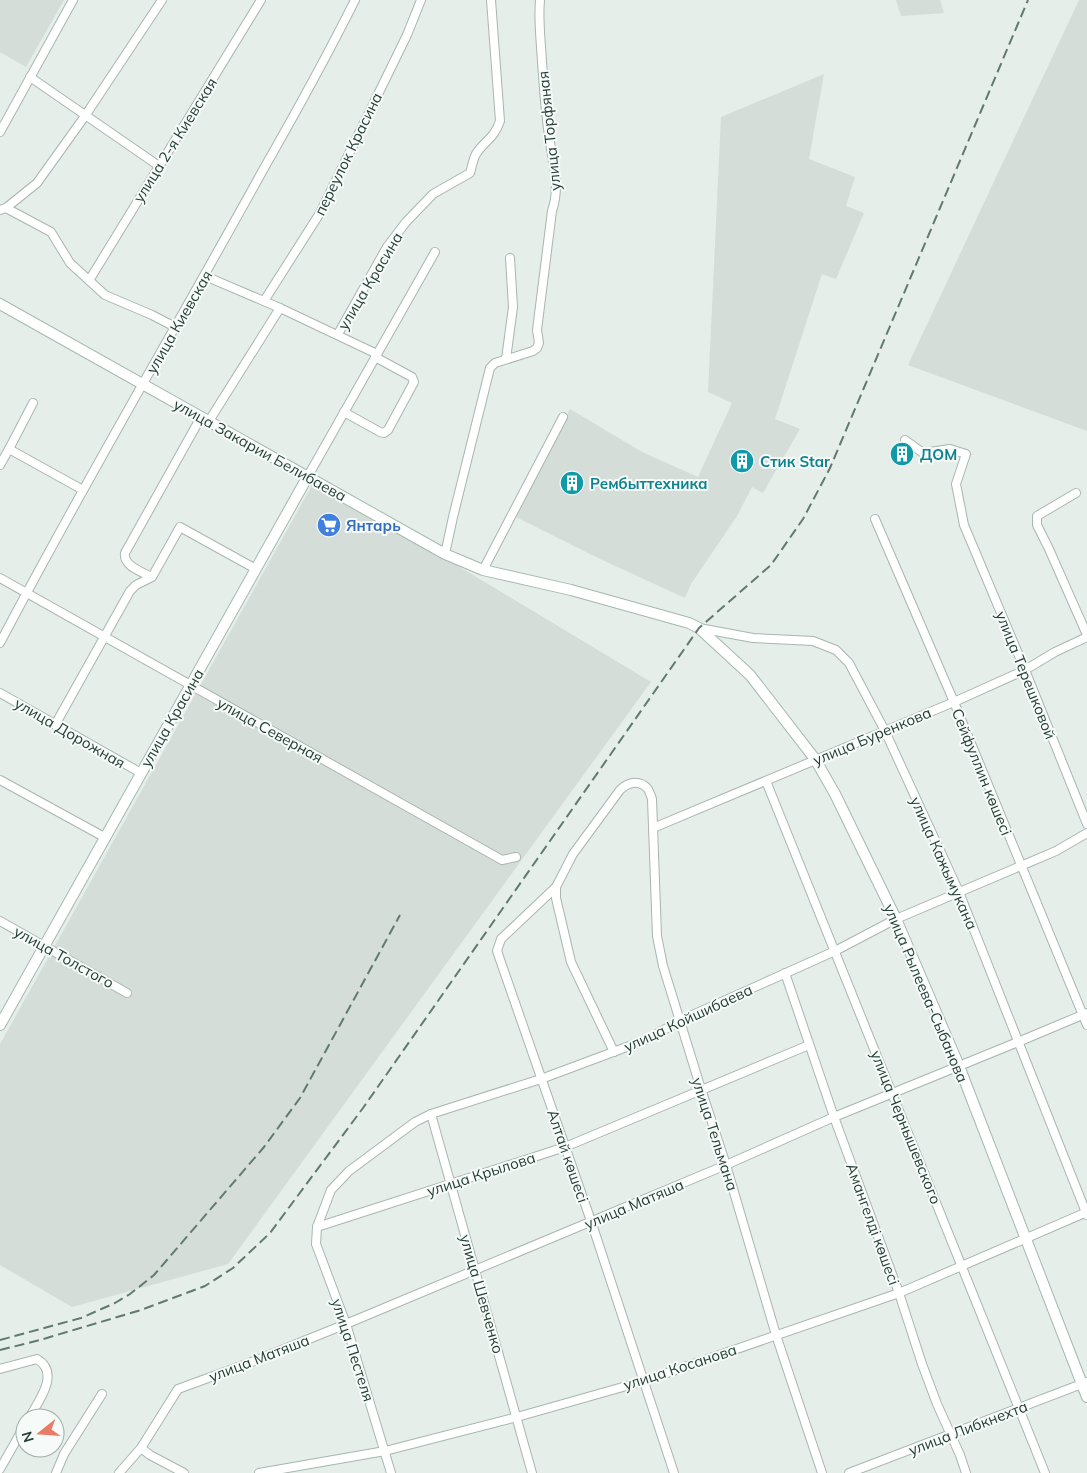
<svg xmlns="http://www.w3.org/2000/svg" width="1087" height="1473" viewBox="0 0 1087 1473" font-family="Mulish,sans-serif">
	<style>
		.built { fill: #d4ddd8 }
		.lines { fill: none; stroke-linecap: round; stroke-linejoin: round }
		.street-casing { stroke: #a8b6b0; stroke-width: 10 }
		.secondary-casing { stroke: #a4b9b0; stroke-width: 12 }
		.street { stroke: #fff; stroke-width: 8 }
		.secondary { stroke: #fff; stroke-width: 10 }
		.rail { stroke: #607a71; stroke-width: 2; stroke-dasharray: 10 5; stroke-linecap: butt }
		.labels { text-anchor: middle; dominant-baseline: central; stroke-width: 4; stroke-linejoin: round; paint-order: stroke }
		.street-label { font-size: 15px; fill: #253f36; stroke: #f6faf8 }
		.culture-label { font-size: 15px; font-weight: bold; fill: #0d838f; stroke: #f6faf8; text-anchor: start }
		.shop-label { font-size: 15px; font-weight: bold; fill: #366cbe; stroke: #f6faf8; text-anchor: start }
	</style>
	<rect width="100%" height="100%" fill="#e5eee9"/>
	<g class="built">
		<path d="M0,0H64L26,67L0,52Z"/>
		<path d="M896,0H940L944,13L901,16Z"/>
		<path d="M1079,0H1087V431L908,365Z"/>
		<path d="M824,74L809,159L855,177L846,206L864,213L836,279L822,274L775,419L800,429L763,493L752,487L737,516L691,584L685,598L598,558L514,516L570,409L642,452L698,477L732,403L708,392L721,117Z"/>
		<path d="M315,480L651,682L228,1264L72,1307L0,1265V1044Z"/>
	</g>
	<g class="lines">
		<g class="street-casing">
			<g id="street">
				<path d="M30,77L159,166"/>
				<path d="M0,132L73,0"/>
				<path d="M6,208L51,232L70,263L105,295L152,315L175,327"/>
				<path d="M0,210L6,208L37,183L85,116L162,0"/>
				<path d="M205,276L280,308L377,354"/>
				<path d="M90,279L261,0"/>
				<path d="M264,301L320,213L407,35L421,0"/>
				<path d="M338,334L387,247L406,222L433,194L470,173C472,167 473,159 476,154C485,140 494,139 500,121L491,0"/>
				<path d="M506,359L513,307L510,258"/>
				<path d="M344,412L380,432L384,433L388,430L414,382L412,377L375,357"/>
				<path d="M209,421L280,308"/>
				<path d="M905,440L923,453L950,449L966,454L956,484L964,525L1025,670L1087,824"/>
				<path d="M9,449L33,403"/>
				<path d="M0,465L9,449L83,490"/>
				<path d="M308,476L435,252"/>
				<path d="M1076,493L1037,516V525L1049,549L1087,635"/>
				<path d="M875,519L954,702L1087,1025"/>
				<path d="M445,554L453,517L490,368L495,363L533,351L537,348L539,343L537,330L552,211C561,185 552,162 549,135C545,111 544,86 542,62C541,41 538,21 540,0"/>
				<path d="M483,570L563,417"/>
				<path d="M151,577C141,571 123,566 125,553L201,417"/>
				<path d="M0,578L502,860L516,857"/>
				<path d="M699,628L753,638L813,641L836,650L849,663L885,731L959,892L1087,1215"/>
				<path d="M0,643C84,483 176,328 263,170C295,114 326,58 355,0"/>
				<path d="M0,693L141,773"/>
				<path d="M55,725L130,591L136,585L152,577L180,527L256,569"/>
				<path d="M0,780L106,838"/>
				<path d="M766,781L1045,1473"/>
				<path d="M653,828L954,702L1025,670L1055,652L1087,637"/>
				<path d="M556,887L501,939L497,951L591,1221L674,1473"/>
				<path d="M0,921L127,993"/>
				<path d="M785,973L834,1117L899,1293L922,1364L937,1404L960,1455L966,1473"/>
				<path d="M614,1052L571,962L556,898V887L573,854L620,790C627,783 638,779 647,788C649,790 651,796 652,799L657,936L663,966L701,1089L726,1165L776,1335L822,1473"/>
				<path d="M431,1114L532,1473"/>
				<path d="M317,1227L565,1147L809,1045"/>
				<path d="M0,1369L37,1359C61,1373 38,1402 29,1418"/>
				<path d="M141,1448L150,1455L184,1473"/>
				<path d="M0,1469L25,1425"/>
				<path d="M56,1473L64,1454L102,1394"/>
				<path d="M119,1473L141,1448L178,1389L257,1360L346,1324L726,1165L834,1117L1018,1042L1087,1013"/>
				<path d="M259,1473L385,1451L517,1417L644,1381L899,1293L1087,1212"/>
				<path d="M391,1473L346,1324L316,1244L317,1227L331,1190L349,1171L415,1122L431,1114L541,1079L648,1039L679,1021L835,951L896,919L1056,851L1087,833"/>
				<path d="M849,1473L1087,1382"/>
			</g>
		</g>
		<g class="secondary-casing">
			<g id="secondary">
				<path d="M0,304L445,554L483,570L571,590L689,623L699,628L750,675L815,759L835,794L896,919L959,1066L1087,1397"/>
				<path d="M0,1025L308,476"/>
			</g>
		</g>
		<use href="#street" class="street"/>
		<use href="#secondary" class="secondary"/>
		<g class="rail">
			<path d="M0,1340L81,1318L115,1303L130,1294L154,1275L264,1147L300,1098L400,915"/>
			<path d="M0,1350L40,1340L141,1310L205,1286L233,1268L270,1233L363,1108L699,628L771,565L803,519L830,468L1028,0"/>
		</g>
	</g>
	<defs>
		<g id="building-disc" transform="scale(1.25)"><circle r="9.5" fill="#0f9aa8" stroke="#f6faf8"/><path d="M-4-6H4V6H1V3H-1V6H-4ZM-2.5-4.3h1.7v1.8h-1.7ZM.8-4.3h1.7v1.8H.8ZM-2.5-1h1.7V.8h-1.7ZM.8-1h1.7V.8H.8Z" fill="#fff"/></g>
		<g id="supermarket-disc" transform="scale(1.25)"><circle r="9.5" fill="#3f7fe0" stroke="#f6faf8"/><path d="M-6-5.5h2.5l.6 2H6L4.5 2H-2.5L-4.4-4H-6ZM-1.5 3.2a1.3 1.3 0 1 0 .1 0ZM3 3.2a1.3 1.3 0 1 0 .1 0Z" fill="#fff"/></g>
	</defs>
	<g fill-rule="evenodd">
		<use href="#building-disc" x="902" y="454"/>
		<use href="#building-disc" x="742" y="461"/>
		<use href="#building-disc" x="572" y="483"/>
		<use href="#supermarket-disc" x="329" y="525"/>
	</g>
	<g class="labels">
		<g class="street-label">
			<text transform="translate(549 131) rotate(-96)">улица Торфяная</text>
			<text transform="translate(175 140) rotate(-58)">улица 2-я Киевская</text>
			<text transform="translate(348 154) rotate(-64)">переулок Красина</text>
			<text transform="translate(370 281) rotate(-59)">улица Красина</text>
			<text transform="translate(179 322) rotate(-60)">улица Киевская</text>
			<text transform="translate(260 450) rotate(29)">улица Закарии Белибаева</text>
			<text transform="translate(1026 675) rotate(68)">улица Терешковой</text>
			<text transform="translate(172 718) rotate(-60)">улица Красина</text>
			<text transform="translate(270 730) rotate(29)">улица Северная</text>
			<text transform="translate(70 733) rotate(30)">улица Дорожная</text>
			<text transform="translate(872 736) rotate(-23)">улица Буренкова</text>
			<text transform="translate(982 772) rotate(68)">Сейфуллин көшесі</text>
			<text transform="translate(944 863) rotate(66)">улица Кажымукана</text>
			<text transform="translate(64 957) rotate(29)">улица Толстого</text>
			<text transform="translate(926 993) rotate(67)">улица Рылеева-Сыбанова</text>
			<text transform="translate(688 1018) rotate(-25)">улица Койшибаева</text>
			<text transform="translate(906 1127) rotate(68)">улица Чернышевского</text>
			<text transform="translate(715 1134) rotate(72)">улица Тельмана</text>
			<text transform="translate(568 1156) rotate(71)">Алтай көшесі</text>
			<text transform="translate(481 1174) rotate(-18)">улица Крылова</text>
			<text transform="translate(634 1204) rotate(-23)">улица Матяша</text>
			<text transform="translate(873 1224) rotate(70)">Амангелді көшесі</text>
			<text transform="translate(482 1294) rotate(74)">улица Шевченко</text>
			<text transform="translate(353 1350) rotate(72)">улица Пестеля</text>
			<text transform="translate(259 1358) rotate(-21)">улица Матяша</text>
			<text transform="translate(680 1367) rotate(-18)">улица Косанова</text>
			<text transform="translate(968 1428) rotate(-21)">улица Либкнехта</text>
		</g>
		<g class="culture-label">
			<text x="920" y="454">ДОМ</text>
			<text x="760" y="461">Стик Star</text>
			<text x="590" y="483">Рембыттехника</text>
		</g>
		<g class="shop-label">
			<text x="346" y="525">Янтарь</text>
		</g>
	</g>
	<g transform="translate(40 1433) rotate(253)"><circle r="24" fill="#f6faf8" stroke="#a2afaa"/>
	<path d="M0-4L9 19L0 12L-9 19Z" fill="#ea7c67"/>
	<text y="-8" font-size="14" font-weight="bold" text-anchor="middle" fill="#253f36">N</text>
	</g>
</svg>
